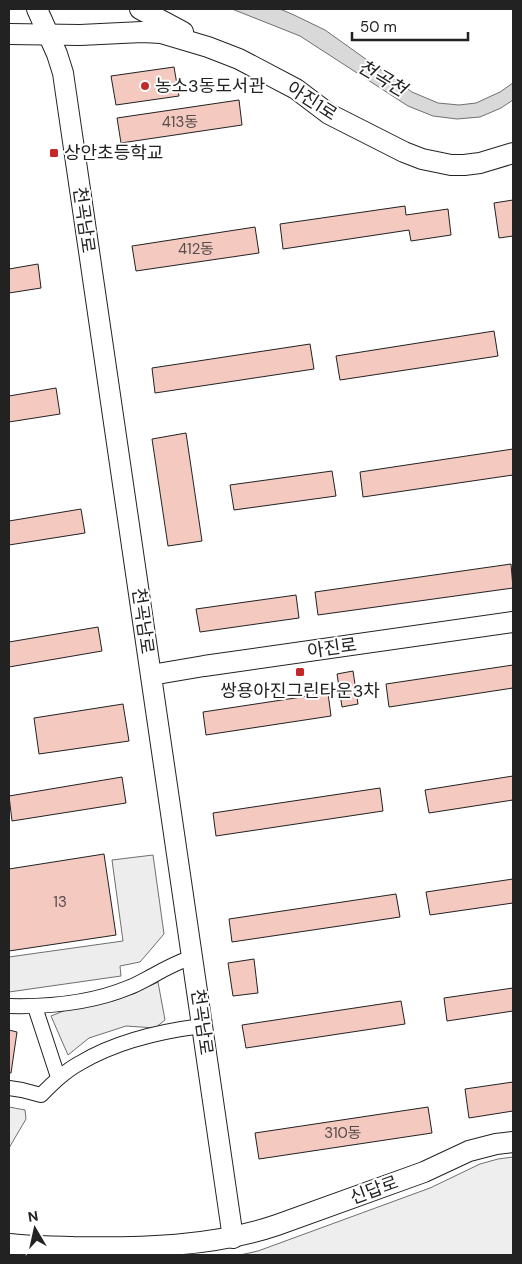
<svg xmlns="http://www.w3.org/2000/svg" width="522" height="1264" viewBox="0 0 522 1264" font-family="'DM Sans','Noto Sans KR',sans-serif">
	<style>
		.green { fill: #eee; stroke: #6f6f6f }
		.parking { fill: #ededed; stroke: #6f6f6f }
		.water { fill: #d9d9d9; stroke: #6f6f6f }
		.building { fill: #f3c9c0; stroke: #222 }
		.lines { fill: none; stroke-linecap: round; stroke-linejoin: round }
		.street-casing { stroke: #222; stroke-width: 16 }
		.secondary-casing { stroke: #222; stroke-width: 22 }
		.street { stroke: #fff; stroke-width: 14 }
		.secondary { stroke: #fff; stroke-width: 20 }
		.poi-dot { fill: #c62828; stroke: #fff; stroke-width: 2 }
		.labels { text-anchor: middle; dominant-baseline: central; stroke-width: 4; stroke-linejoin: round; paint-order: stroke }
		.number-label { font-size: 15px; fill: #564c4a }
		.poi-label { font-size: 18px; fill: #222; stroke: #fff; text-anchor: start }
		.street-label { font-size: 18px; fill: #222; stroke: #fff }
		.water-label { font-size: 19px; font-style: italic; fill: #222; stroke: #fff }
	</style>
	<rect width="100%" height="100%" fill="#fff"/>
	<g class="green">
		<path d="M9,1107L25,1110L26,1119L9,1148Z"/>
		<path d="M513,1157V1255H240L258,1251L430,1188L480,1164L498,1159Z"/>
	</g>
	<g class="parking">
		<path d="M153,855L164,934L140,962L120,966L121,976L9,992V957L123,941L112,860Z"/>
		<path d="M158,982L165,1020L155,1028L126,1026L89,1038L68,1055L51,1016L66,1010L113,1001L133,994Z"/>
	</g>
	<path class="water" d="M232,9H280L294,15L325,30L412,92L438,103L459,105L476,103L500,92L513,83V100L501,108L480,117L457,119L433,116L408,106L300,36Z"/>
	<g class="building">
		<path d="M174,67L179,96L116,105L111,76Z"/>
		<path d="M239,100L242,125L121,143L117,118Z"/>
		<path d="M513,200V236L499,238L494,203Z"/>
		<path d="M405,206L406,215L448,209L451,235L411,241L409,230L283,249L280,224Z"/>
		<path d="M255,227L259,253L136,271L132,246Z"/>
		<path d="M38,264L41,288L9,293V269Z"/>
		<path d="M494,331L498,356L340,380L336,356Z"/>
		<path d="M310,344L314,369L155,393L152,368Z"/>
		<path d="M56,388L60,414L9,422V396Z"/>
		<path d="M186,433L202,541L168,546L152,439Z"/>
		<path d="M513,449V475L363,497L360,472Z"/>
		<path d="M332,471L336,496L234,510L230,485Z"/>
		<path d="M81,509L85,533L9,545V521Z"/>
		<path d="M511,564L513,588L318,615L315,592Z"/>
		<path d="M296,595L299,618L200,632L196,609Z"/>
		<path d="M98,627L102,651L9,667V642Z"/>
		<path d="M513,665V688L389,707L386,684Z"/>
		<path d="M353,671L358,704L342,707L337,674Z"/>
		<path d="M328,693L331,716L206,735L203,712Z"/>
		<path d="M123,704L129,741L39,754L34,718Z"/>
		<path d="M513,776V800L429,813L425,790Z"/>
		<path d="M122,777L126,803L12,821L9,796Z"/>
		<path d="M380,788L383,811L216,836L213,813Z"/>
		<path d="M104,854L116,935L9,951V869Z"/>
		<path d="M513,879V903L430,915L426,892Z"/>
		<path d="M396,894L400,917L232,942L229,919Z"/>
		<path d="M254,959L258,993L233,996L228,963Z"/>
		<path d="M513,988V1011L447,1021L444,998Z"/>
		<path d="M401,1001L405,1024L246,1048L242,1025Z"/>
		<path d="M9,1030L17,1032L11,1073H9Z"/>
		<path d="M513,1082V1111L469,1118L465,1089Z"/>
		<path d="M428,1107L432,1133L259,1159L255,1133Z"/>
	</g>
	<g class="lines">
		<g class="street-casing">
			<g id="street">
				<path d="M9,1006C49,1007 92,1003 130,987C138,984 146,979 154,975C166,968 179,962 192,957"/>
				<path d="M35,1007L58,1077"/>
				<path d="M9,1088L22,1090L41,1095C53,1083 65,1071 80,1063C115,1042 162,1031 202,1026"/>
			</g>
		</g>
		<g class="secondary-casing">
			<g id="secondary">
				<path d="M37,9L57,54L63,73L233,1238"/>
				<path d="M140,9L183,32"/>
				<path d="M9,34L80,35L142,32L161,33L208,47L239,59L296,89L329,114L404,152L422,159L451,165H464L480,163L513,153"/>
				<path d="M151,675L204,666L513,622"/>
				<path d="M9,1244C30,1247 52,1246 73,1247C141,1248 212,1247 277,1225L424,1172L469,1151L496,1144L513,1142"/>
			</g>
		</g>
		<use href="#street" class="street"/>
		<use href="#secondary" class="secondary"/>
	</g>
	<g class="poi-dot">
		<circle cx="145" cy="86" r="5"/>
		<rect x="49" y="148" width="10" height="10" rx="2.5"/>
		<rect x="295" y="667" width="10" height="10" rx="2.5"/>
	</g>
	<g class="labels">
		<g class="number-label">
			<text x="180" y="122">413동</text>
			<text x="196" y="249">412동</text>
			<text x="60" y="902">13</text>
			<text x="343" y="1133">310동</text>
		</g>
		<g class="poi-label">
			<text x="155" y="86">농소3동도서관</text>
			<text x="64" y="153">상안초등학교</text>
			<text x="300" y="691" text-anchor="middle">쌍용아진그린타운3차</text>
		</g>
		<g class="street-label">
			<text transform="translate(312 101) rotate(33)">아진1로</text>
			<text transform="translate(84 220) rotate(82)">천곡남로</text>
			<text transform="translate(143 621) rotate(82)">천곡남로</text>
			<text transform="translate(332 648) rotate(-8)">아진로</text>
			<text transform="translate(202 1022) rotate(82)">천곡남로</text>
			<text transform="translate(374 1190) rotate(-20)">신답로</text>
		</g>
		<g class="water-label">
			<text transform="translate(382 78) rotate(31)">천곡천</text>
		</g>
	</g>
	<rect width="522" height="1264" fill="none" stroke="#222222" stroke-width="20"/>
	<g transform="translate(35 1229) rotate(351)" stroke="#ffffff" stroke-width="4" paint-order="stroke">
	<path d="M0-4L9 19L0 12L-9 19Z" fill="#222222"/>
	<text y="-8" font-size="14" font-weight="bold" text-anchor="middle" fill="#222222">N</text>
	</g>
	<path d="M352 32v8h116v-8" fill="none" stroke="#222222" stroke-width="2.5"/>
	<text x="360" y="32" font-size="15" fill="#222222" stroke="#ffffff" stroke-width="4" paint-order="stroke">50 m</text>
</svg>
